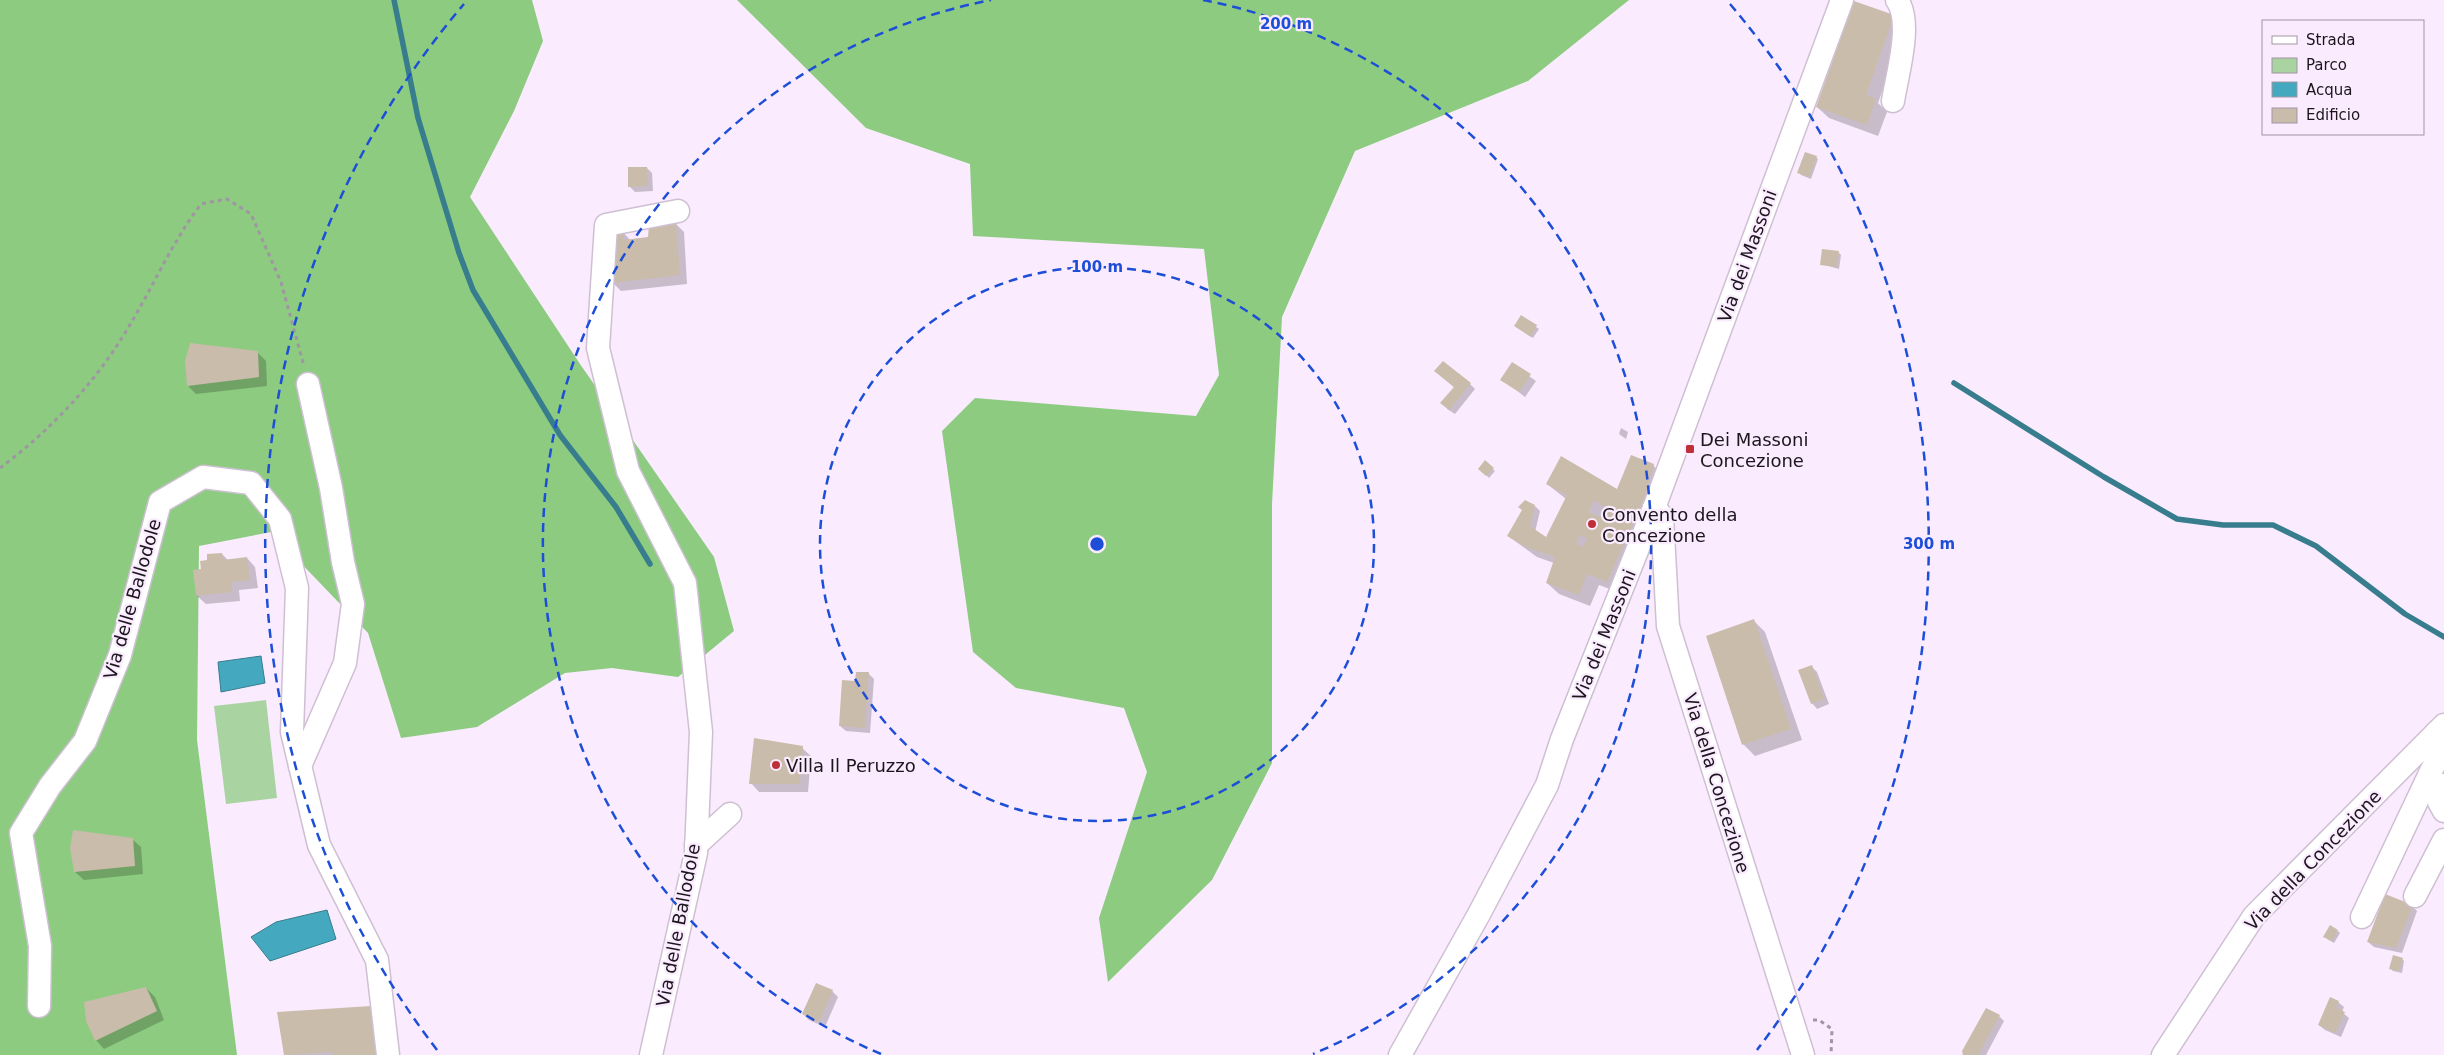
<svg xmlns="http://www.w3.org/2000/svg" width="2444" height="1055" viewBox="0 0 2444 1055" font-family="'DejaVu Sans',sans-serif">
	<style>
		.green { fill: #a9d3a1 }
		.forest { fill: #8ccb80 }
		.water { fill: #44a9be; stroke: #387d8d }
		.shadow { fill: #0003; fill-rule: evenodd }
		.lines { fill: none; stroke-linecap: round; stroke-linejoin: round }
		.stream { stroke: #387d8d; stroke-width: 5.5 }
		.building { fill: #cabcaa; fill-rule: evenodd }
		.minor-casing { stroke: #cec0d2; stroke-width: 25 }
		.path { stroke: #a095a3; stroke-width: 3; stroke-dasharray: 4 4; stroke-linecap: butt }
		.minor { stroke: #fff; stroke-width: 22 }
		.ring { fill: none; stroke: #1d4ed8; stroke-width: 2.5; stroke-dasharray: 9 6 }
		.poi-dot { fill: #bf2f38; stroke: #faebfe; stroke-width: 2 }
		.labels { text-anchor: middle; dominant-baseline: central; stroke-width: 4.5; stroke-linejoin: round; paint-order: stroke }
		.street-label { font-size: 18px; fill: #1b161c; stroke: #faebfe }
		.poi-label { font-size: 18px; fill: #1b161c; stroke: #faebfe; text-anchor: start }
		.centre { fill: #1d4ed8; stroke: #faebfe; stroke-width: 2.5 }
		.ring-label { font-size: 15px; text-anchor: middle; font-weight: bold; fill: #1d4ed8; stroke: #faebfe; stroke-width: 4.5; stroke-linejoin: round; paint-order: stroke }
	</style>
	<rect width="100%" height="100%" fill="#faebfe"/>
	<path class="green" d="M266,700L277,798L226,804L214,706Z"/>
	<g class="forest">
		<path d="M0,0H532L543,41L514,111L470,197L580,364L714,557L734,631L678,677L612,668L565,673L477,727L401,738L368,633L271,532L199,546L197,740L237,1055H0Z"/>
		<path d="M737,0H1629L1528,81L1355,151L1282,317L1272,504V763L1212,880L1108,982L1099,918L1147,772L1124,708L1016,688L973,652L942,431L975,398L1196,416L1219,375L1204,249L973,236L970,164L866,128Z"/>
	</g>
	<g class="water">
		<path d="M261,656L265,683L221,692L218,662Z"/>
		<path d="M327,910L336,939L270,961L251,937L276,922Z"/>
	</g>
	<g class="shadow">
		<path d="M1894,17L1905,28L1878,103L1887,112L1878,136L1829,118L1817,107Z"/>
		<path d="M1816,157L1818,159L1811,179L1801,175L1799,172Z"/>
		<path d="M647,168L652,173L653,191L635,192L629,186Z"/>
		<path d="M675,223L684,232L687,284L621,291L613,283L623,232L631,241L650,238Z"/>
		<path d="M1839,253L1841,255L1839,269L1821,264Z"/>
		<path d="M1521,317L1539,329L1533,338L1515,326Z"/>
		<path d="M257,352L266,361L267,386L196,394L188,386Z"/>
		<path d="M1512,364L1536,381L1525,397L1502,379Z"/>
		<path d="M1436,371L1470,384L1475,389L1455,414L1447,409L1455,388Z"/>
		<path d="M1621,428L1628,432L1626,439L1619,434Z"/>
		<path d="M1485,462L1495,471L1489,478L1480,469Z"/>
		<path d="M1653,465L1658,471L1618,592L1599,585L1590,606L1559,594L1547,583L1554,563L1537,557L1508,536L1535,506L1540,511L1535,532L1546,539L1566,499L1547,484L1618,491ZM1606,510L1609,512L1605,521L1601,519Z"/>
		<path d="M222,554L228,560L247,558L255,567L258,588L239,590L240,601L206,604L197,596L202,570L208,561Z"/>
		<path d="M1754,621L1765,632L1802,740L1755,756L1744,745L1707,637Z"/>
		<path d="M1812,667L1817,672L1829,704L1817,709L1812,703Z"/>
		<path d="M868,673L874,679L870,733L846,731L840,726L856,682Z"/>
		<path d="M802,748L811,756L808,792H759L751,783Z"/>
		<path d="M132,839L141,847L143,874L84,880L75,872Z"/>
		<path d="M2412,906L2417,911L2402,953L2374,947L2368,942Z"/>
		<path d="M2338,931L2340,933L2334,943L2327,939Z"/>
		<path d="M2402,959L2404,961L2402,973L2393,971L2391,969Z"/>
		<path d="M146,988L155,997L164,1020L104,1049L96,1040L87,1020Z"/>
		<path d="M832,991L838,997L825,1027L809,1020L803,1014Z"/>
		<path d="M2338,1002L2344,1007L2342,1012L2349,1018L2341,1037L2325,1030L2319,1025Z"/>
		<path d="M279,1014L386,1055H286Z"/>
		<path d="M1999,1016L2004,1021L1986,1055H1964Z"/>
	</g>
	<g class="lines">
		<g class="stream">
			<path d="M394,0L418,118L459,253L473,290L560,435L616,507L650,564"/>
			<path d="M1954,383L2104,477L2177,519L2223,525H2273L2316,546L2405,614L2444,637"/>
		</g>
	</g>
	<g class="building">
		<path d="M1854,1L1894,15L1866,95L1876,99L1867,125L1816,107Z"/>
		<path d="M1805,152L1817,156L1809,177L1797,173Z"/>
		<path d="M628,167H647L648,186L628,187Z"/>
		<path d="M676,222L680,275L612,283L610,232L623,230L624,240L648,237L649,225Z"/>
		<path d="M1822,249L1839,251L1837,267L1820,265Z"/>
		<path d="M1521,315L1537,325L1531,337L1514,326Z"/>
		<path d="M190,343L258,351L259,377L187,386L185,361Z"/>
		<path d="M1443,361L1471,383L1449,410L1440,403L1454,387L1434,371Z"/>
		<path d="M1512,362L1531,374L1519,392L1500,380Z"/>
		<path d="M1631,455L1654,464L1644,498L1607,582L1587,574L1579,595L1546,583L1555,557L1524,546L1507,536L1522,510L1518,507L1525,500L1535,505L1530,526L1546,537L1567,495L1546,484L1561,456L1617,489ZM1594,500L1608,509L1604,519L1588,512ZM1579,535L1587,538L1583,547L1576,544Z"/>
		<path d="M1485,460L1494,468L1486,476L1478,469Z"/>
		<path d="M222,553L223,560L247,557L250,580L231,582L232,592L196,596L193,570L201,569L200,561L207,560V554Z"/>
		<path d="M1754,619L1791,729L1742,745L1706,636Z"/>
		<path d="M1812,665L1824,699L1811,704L1798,670Z"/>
		<path d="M856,672H869L865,728L839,726L842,680L855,681Z"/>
		<path d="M754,738L803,746L800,784H749Z"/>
		<path d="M73,830L133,838L135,866L74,872L70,848Z"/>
		<path d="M2385,894L2413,905L2396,948L2367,942Z"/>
		<path d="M2330,925L2338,930L2332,941L2323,937Z"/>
		<path d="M2393,955L2403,958L2399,971L2389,969Z"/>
		<path d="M816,983L833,990L819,1022L802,1014Z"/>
		<path d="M146,987L157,1011L95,1041L86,1021L84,1002Z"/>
		<path d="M2330,997L2339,1001L2336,1008L2345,1012L2335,1033L2318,1025Z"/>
		<path d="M371,1006L377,1055H333V1052L284,1055L277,1012Z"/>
		<path d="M1986,1008L2000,1015L1978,1055H1963L1962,1051Z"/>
	</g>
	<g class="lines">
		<g class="minor-casing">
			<g id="minor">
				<path d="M1893,101C1897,75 1913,22 1897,0"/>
				<path d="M1654,508L1662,516L1668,626L1803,1055"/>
				<path d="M300,766L345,663L353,604L343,562L331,488L308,384"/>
				<path d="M2444,785L2439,802L2444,811"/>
				<path d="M696,845L730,814"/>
				<path d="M2415,896L2444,840"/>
				<path d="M2362,917L2443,746L2444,739L2437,732"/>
				<path d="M39,1006L40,946L21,833L50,786L85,741L120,655L160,502L203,477L251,483L280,519L297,588L292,732L319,845L377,960L388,1055"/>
				<path d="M651,1055L696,853L701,732L685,583L628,471L598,348L606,225L678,211"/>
				<path d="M1400,1055L1479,914L1547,785L1562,739L1654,508L1842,0"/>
				<path d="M2163,1055L2254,916L2444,725"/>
			</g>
		</g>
		<g class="path">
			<path d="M0,468C50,431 96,382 128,328C153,287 172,242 201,204L227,199L251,214L281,282L304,366"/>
			<path d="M1813,1020H1819L1832,1029L1831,1055"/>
		</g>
		<use href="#minor" class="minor"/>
	</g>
	<g class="ring">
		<circle cx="1097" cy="544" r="277"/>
		<path d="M881 1054A554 554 0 0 1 991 0M1203 0A554 554 0 0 1 1313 1054"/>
		<path d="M437 1050A832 832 0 0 1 464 4M1730 4A832 832 0 0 1 1757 1050"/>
	</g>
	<g class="poi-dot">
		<rect x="1685" y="444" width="10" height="10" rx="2.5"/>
		<circle cx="1592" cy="524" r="5"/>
		<circle cx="776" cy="765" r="5"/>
	</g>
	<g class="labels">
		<g class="street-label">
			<text transform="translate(1747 256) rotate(-70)">Via dei Massoni</text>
			<text transform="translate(132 599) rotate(-74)">Via delle Ballodole</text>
			<text transform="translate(1604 635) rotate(-68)">Via dei Massoni</text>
			<text transform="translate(1717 783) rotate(73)">Via della Concezione</text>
			<text transform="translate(2313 860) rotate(-46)">Via della Concezione</text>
			<text transform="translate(678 925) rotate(-79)">Via delle Ballodole</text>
		</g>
		<g class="poi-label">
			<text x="1700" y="439">Dei Massoni<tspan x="1700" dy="21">Concezione</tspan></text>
			<text x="1602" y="514">Convento della<tspan x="1602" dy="21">Concezione</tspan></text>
			<text x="786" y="765">Villa Il Peruzzo</text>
		</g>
	</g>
	<circle cx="1097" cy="544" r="8" class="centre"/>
	<g class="ring-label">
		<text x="1286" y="29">200 m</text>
		<text x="1097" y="272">100 m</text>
		<text x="1929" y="549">300 m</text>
	</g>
	<rect x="2262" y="20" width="162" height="115" fill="#faebfe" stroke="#a196a4"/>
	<rect x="2272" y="36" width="25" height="8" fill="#ffffff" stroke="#a196a4"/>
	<text x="2306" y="45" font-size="15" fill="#1b161c">Strada</text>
	<rect x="2272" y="58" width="25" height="15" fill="#a9d3a1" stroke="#a196a4"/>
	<text x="2306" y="70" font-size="15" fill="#1b161c">Parco</text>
	<rect x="2272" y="82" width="25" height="15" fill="#44a9be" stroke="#a196a4"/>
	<text x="2306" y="95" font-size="15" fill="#1b161c">Acqua</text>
	<rect x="2272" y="108" width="25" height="15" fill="#cabcaa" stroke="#a196a4"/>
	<text x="2306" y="120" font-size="15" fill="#1b161c">Edificio</text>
</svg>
